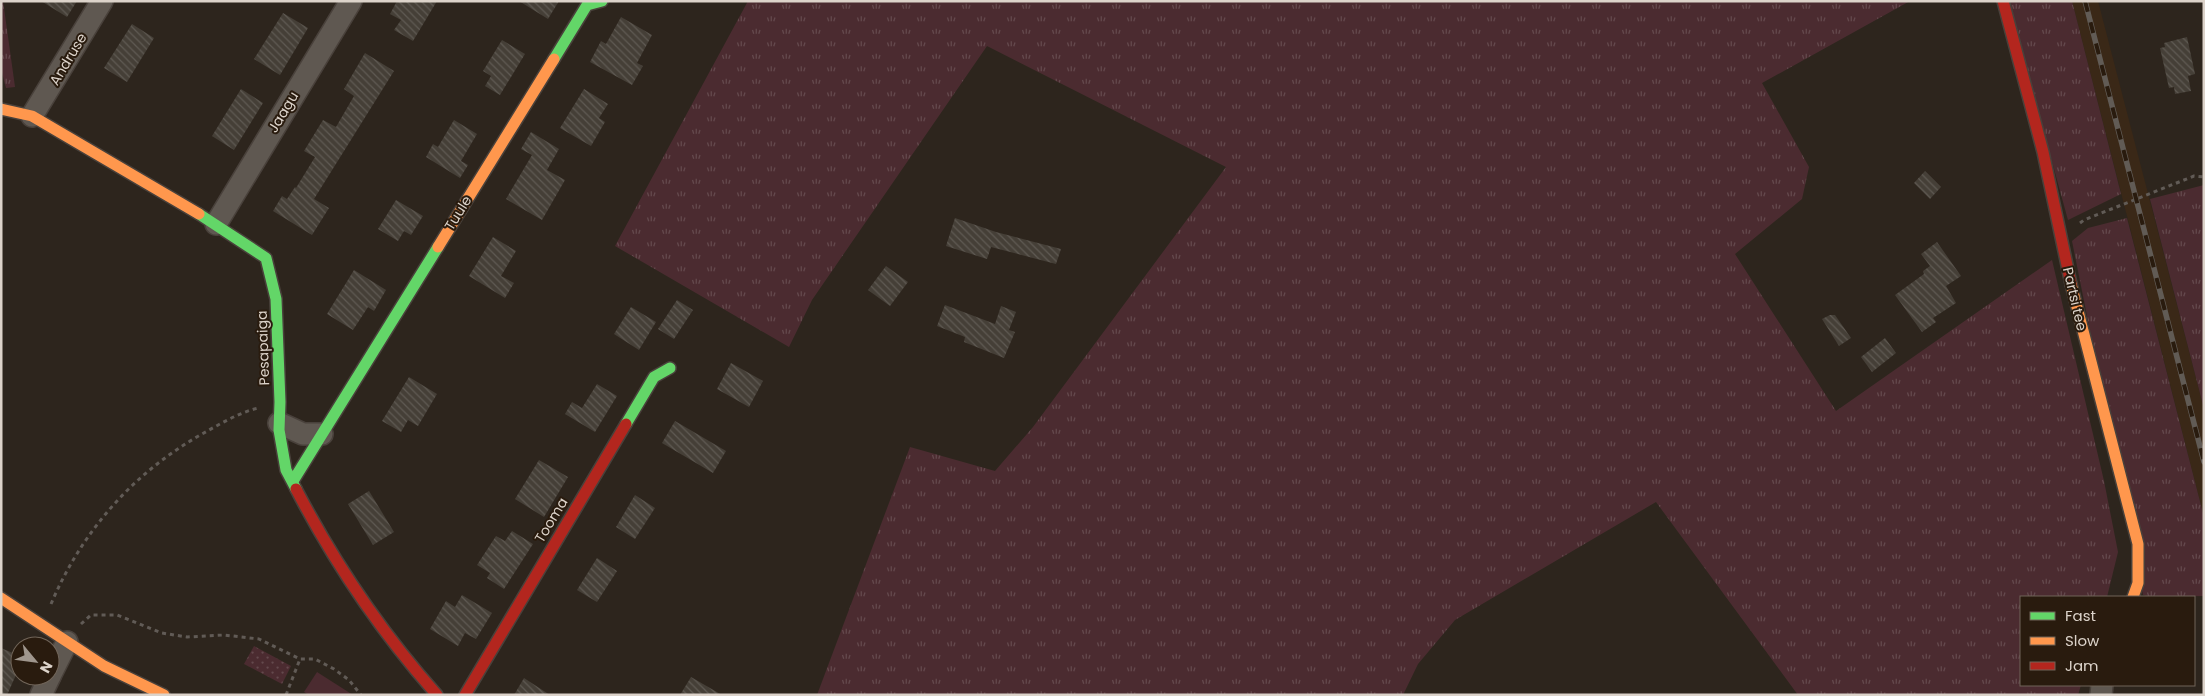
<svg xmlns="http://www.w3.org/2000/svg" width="2205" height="696" viewBox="0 0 2205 696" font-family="Poppins,sans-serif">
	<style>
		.built { fill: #3a2817 }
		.grass { fill: url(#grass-tufts) }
		.park { fill: url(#park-dots) }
		.garden { fill: #4b2b30 }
		.building { fill: url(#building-back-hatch) }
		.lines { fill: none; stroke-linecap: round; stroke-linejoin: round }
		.street-casing { stroke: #49413b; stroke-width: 24 }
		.fast-casing { stroke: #49413b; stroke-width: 14 }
		.slow-casing { stroke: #49413b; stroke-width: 14 }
		.jam-casing { stroke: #49413b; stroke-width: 14 }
		.path { stroke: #615b56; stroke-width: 3; stroke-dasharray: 4 4; stroke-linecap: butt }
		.street { stroke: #5f5851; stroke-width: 21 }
		.fast { stroke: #63d668; stroke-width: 11 }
		.slow { stroke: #ff974d; stroke-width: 11 }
		.jam { stroke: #b3261e; stroke-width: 11 }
		.rail-casing { stroke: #615b55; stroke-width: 5.5 }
		.rail { stroke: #291b0e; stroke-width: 4; stroke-dasharray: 11; stroke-linecap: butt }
		.labels { text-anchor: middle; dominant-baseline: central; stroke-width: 4; stroke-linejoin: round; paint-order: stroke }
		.street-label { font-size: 14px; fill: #dcd3ca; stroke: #291b0e }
	</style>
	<defs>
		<pattern id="grass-tufts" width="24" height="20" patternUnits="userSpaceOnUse" patternTransform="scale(1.25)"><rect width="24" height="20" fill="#4b2b30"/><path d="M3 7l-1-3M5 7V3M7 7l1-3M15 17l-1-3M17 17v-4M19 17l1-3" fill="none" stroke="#64494d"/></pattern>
		<pattern id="park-dots" width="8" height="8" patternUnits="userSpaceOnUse" patternTransform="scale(1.25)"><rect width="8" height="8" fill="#4b2b30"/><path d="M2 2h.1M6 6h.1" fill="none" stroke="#64494d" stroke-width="1.8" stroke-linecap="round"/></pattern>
		<pattern id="building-back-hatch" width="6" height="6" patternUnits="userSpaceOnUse" patternTransform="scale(1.25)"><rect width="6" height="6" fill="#453f37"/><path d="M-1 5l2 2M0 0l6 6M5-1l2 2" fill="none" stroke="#5f5a53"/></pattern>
	</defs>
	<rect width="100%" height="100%" fill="#2d251d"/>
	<path class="built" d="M2072,1H2098L2204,409V517Z"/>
	<g class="grass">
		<path d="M1,1H3L15,87L6,88L1,69Z"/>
		<path d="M748,1H1910L1762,83L1809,167L1802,199L1735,254L1836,411L2052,260L2104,481L2118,552L2107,597H2021V685H2081L2078,695H1798L1656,502L1455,620L1418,664L1403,695H817L910,447L995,471L1033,427L1226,167L987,46L812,300L789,347L615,246Z"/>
		<path d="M2008,1H2072L2121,194L2068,220Z"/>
		<path d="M2204,185V409L2150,199Z"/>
		<path d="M2127,218L2204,517V596L2152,597L2143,595L2072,241L2088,228Z"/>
	</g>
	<path class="park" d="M254,646L291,666L282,684L244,664Z"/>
	<path class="garden" d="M317,672L353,695H309L304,692Z"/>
	<g class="building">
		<path d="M41,1H77L67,17Z"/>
		<path d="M397,1H437L413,41L394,30L401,20L390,14Z"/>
		<path d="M519,1H559L548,19Z"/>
		<path d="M283,13L308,28L280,75L254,59Z"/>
		<path d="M621,17L652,35L637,63L643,66L632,85L590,62L601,41L606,44Z"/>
		<path d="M132,24L154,38L127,82L104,68Z"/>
		<path d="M2187,37L2195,74L2188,76L2191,91L2175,94L2174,87L2169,88L2160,48L2165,47L2164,43Z"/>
		<path d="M502,40L525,54L500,95L485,86L491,76L483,71Z"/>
		<path d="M365,53L394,71L314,199L329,208L312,235L273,211L282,196L287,199L295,187L296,188L315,157L304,151L323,120L336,127L354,96L344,89Z"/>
		<path d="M241,89L263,103L234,150L212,136Z"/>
		<path d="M584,89L608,104L599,118L605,122L591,146L560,128Z"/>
		<path d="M454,120L477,134L461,161L468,165L460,178L426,157L433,144L438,147Z"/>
		<path d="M531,132L559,149L547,170L565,180L542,220L506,199L532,155L521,149Z"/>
		<path d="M1925,171L1941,187L1930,199L1914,183Z"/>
		<path d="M396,200L423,216L411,235L404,231L398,241L378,229Z"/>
		<path d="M955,218L996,232L1061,249L1056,264L991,247L987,259L946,246Z"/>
		<path d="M493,237L516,251L501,276L514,283L505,298L469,276Z"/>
		<path d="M1937,242L1961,276L1946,286L1956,303L1933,318L1936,322L1922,332L1895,295L1924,274L1923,271L1930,266L1921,254Z"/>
		<path d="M886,266L908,282L890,306L868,290Z"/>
		<path d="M354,270L386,290L374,311L368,307L353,330L327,314Z"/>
		<path d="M677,300L693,310L674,339L658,329Z"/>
		<path d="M945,305L995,324L1001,306L1016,312L1009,330L1015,332L1004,358L964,342L965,337L937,326Z"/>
		<path d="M631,307L656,322L639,350L614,334Z"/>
		<path d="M1830,315H1835L1851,338L1839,346L1822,319Z"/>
		<path d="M1885,338L1896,353L1872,372L1861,357Z"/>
		<path d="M731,363L763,381L749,407L717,389Z"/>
		<path d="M409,377L437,394L418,426L408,420L401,432L382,421Z"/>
		<path d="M597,384L617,396L595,432L565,414L572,402L582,408Z"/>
		<path d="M675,421L726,451L713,473L662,443Z"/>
		<path d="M539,460L568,477L544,517L515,499Z"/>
		<path d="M369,491L394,532L373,545L348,504Z"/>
		<path d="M635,495L655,508L635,539L616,527Z"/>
		<path d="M512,531L533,544L504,589L487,578L490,573L477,565L496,536L505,541Z"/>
		<path d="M597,558L617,571L597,602L577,590Z"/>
		<path d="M462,595L492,613L476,639L465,633L458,646L430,629L446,601L455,607Z"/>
		<path d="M1,648L20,656V666L7,695H1Z"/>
		<path d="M691,677L722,695H680Z"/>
		<path d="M524,678L550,695H514Z"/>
	</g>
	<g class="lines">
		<g class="street-casing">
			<g id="street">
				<path d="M32,116L102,1"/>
				<path d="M216,224L351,1"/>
				<path d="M279,423L303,434H322"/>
				<path d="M50,676L67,642"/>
				<path d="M41,695L50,676"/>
				<path d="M2101,695L2102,685"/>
			</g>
		</g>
		<g class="fast-casing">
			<g id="fast">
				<path d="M554,59L587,5L602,1"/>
				<path d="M199,214L266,258L276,299L280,402L279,430L286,470L296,489"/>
				<path d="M626,424L654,377L670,368"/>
				<path d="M293,481L438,247"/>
			</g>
		</g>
		<g class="slow-casing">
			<g id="slow">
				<path d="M1,109L32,116L199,214"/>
				<path d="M438,247L554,59"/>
				<path d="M2071,284L2138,544V583L2133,597"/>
				<path d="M1,598L104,666L164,695"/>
			</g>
		</g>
		<g class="jam-casing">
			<g id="jam">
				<path d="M2003,1L2043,152L2071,284"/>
				<path d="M296,489C334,562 382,633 437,695"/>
				<path d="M465,695L626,424"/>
			</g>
		</g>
		<g class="path">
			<path d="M2080,223L2084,220L2194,176L2204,177"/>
			<path d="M51,604C82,531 133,473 202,434C220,424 238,413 258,408"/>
			<path d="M81,624L91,615H117L162,633L187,637L224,635L259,639L300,659H315L334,669L349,680L361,695"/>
			<path d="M286,695L300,659"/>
		</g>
		<use href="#street" class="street"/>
		<use href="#fast" class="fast"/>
		<use href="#slow" class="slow"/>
		<use href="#jam" class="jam"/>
		<g class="rail-casing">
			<path id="rail" d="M2085,1L2204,462"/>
		</g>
		<use href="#rail" class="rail"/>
	</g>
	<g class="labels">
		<g class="street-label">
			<text transform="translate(68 59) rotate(-59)">Andruse</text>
			<text transform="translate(283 112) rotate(-59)">Jaagu</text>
			<text transform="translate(458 213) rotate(-58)">Tuule</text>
			<text transform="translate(2075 299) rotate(77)">Partsi tee</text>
			<text transform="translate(263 348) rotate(-92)">Pesapaiga</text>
			<text transform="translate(551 520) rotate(-59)">Tooma</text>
		</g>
	</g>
	<rect width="2205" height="696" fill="none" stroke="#dcd3ca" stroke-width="5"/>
	<rect x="2020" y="596" width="175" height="90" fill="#291b0e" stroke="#716559"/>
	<rect x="2030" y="612" width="25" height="8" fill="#63d668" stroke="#716559"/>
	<text x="2065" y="621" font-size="15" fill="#dcd3ca">Fast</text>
	<rect x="2030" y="637" width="25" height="8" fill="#ff974d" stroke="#716559"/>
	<text x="2065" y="646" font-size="15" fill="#dcd3ca">Slow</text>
	<rect x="2030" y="662" width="25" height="8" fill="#b3261e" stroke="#716559"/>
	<text x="2065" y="671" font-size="15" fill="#dcd3ca">Jam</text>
	<g transform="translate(35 661) rotate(119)"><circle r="24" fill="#291b0e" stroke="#716559"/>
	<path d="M0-4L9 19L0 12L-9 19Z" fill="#9f968d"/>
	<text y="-8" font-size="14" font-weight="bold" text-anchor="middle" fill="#dcd3ca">N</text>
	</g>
</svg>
